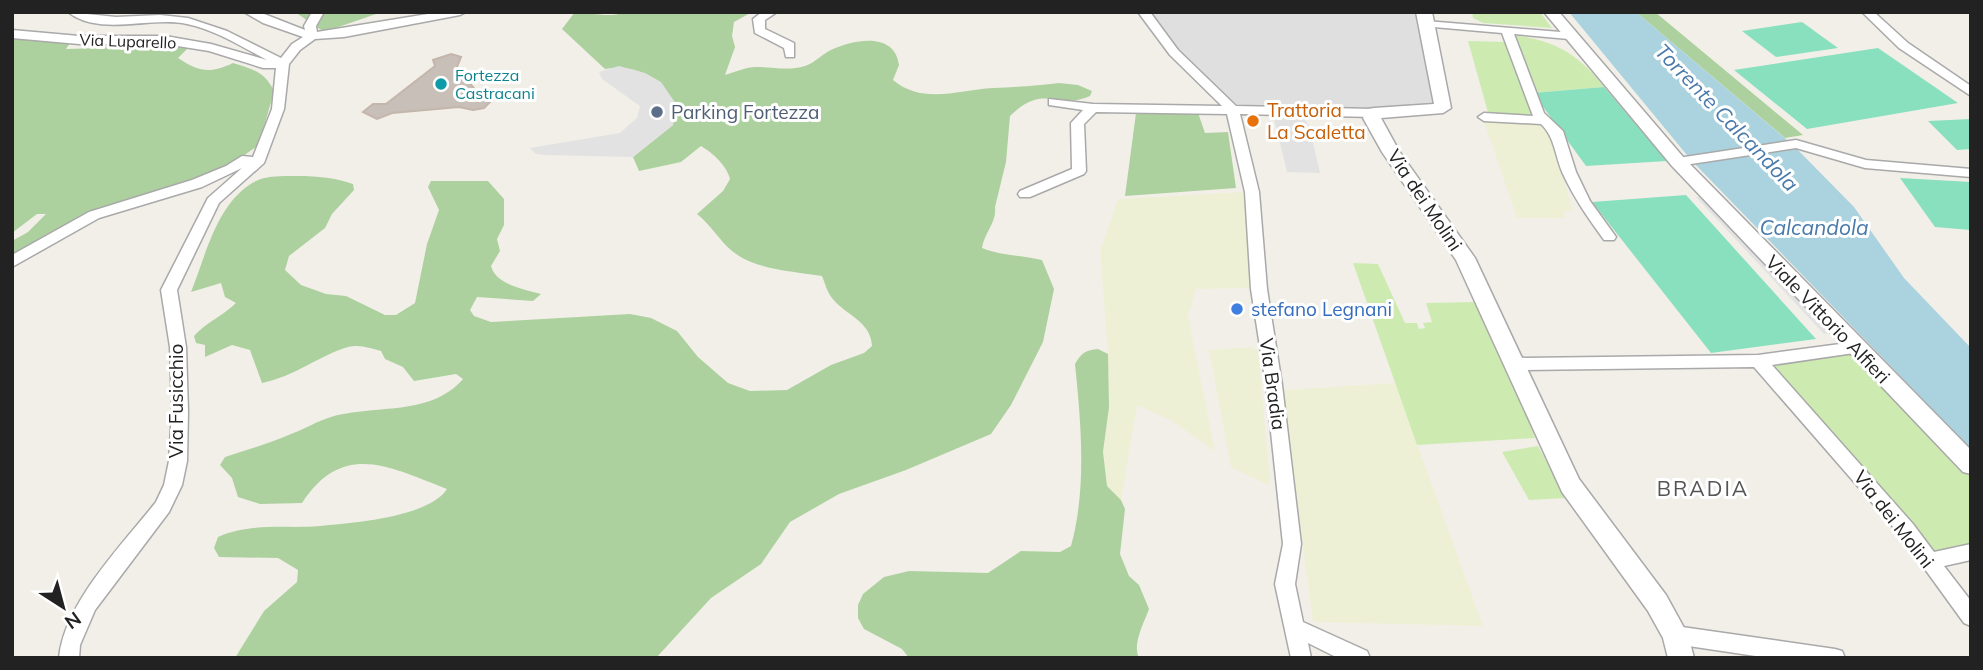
<svg xmlns="http://www.w3.org/2000/svg" width="1983" height="670" viewBox="0 0 1983 670" font-family="Mulish,sans-serif">
	<style>
		.residential { fill: #e0dfdf }
		.farmland { fill: #eef0d5 }
		.grass { fill: #cdebb0 }
		.forest { fill: #add19e }
		.pitch { fill: #88e0be }
		.parking { fill: #e2e2e2 }
		.water { fill: #aad3df }
		.building { fill: #c7bfb8; stroke: #c4b6ab; stroke-width: 2 }
		.lines { fill: none; stroke-linecap: round; stroke-linejoin: round }
		.minor-casing { stroke: #a9a9a9; stroke-width: 3 }
		.tertiary-casing { stroke: #a9a9a9; stroke-width: 3 }
		.minor { fill: #fff; fill-rule: evenodd }
		.tertiary { fill: #fff; fill-rule: evenodd }
		.culture-dot { fill: #0f9aa8; stroke: #fff; stroke-width: 2.5 }
		.service-dot { fill: #5c6f8a; stroke: #fff; stroke-width: 2.5 }
		.food-dot { fill: #e8710a; stroke: #fff; stroke-width: 2.5 }
		.shop-dot { fill: #3f7fe0; stroke: #fff; stroke-width: 2.5 }
		.labels { text-anchor: middle; dominant-baseline: central; stroke-width: 6; stroke-linejoin: round; paint-order: stroke }
		.far-street-label { font-size: 16px; fill: #222; stroke: #fff }
		.far-culture-label { font-size: 16px; fill: #0d838f; stroke: #fff; text-anchor: start }
		.food-label { font-size: 19px; fill: #c56008; stroke: #fff; text-anchor: start }
		.service-label { font-size: 19px; fill: #4e5e75; stroke: #fff; text-anchor: start }
		.street-label { font-size: 19px; fill: #222; stroke: #fff }
		.shop-label { font-size: 19px; fill: #366cbe; stroke: #fff; text-anchor: start }
		.water-label { font-size: 21px; font-style: italic; fill: #4a7aab; stroke: #fff }
		.neighbourhood-label { font-size: 21px; letter-spacing: 2px; fill: #555; stroke: #fff }
	</style>
	<rect width="100%" height="100%" fill="#f2efe9"/>
	<path class="residential" d="M1148,12H1417L1437,104L1380,109L1245,107L1236,104L1186,63Z"/>
	<g class="farmland">
		<path d="M1483,119L1548,126L1573,211H1564L1565,218H1517Z"/>
		<path d="M1244,192L1256,288L1196,289L1188,317L1215,451L1172,421L1137,405L1121,500L1107,487L1103,452L1109,407L1108,354L1100,252L1118,199Z"/>
		<path d="M1251,347L1258,351L1270,482L1268,485L1231,467L1209,350Z"/>
		<path d="M1395,383L1483,626L1313,622L1283,390Z"/>
	</g>
	<g class="grass">
		<path d="M1472,12H1540L1552,28L1483,23L1473,18Z"/>
		<path d="M1513,35C1554,40 1579,54 1604,87L1533,93Z"/>
		<path d="M1468,41L1508,42L1535,116H1489Z"/>
		<path d="M1353,263L1378,264L1405,323H1417L1419,329L1425,328L1423,323L1432,322L1426,303L1475,302L1500,349L1535,438L1417,445Z"/>
		<path d="M1852,352L1971,475V545L1932,554L1916,527L1766,365Z"/>
		<path d="M1538,446L1566,498L1529,500L1502,452Z"/>
	</g>
	<g class="forest">
		<path d="M295,12H382L324,32Z"/>
		<path d="M575,12C590,12 610,19 624,12H752L734,22L732,36L735,47L725,75C735,72 746,67 756,67C773,67 789,71 805,66C815,63 823,53 833,49C855,39 895,32 899,65L893,80C923,105 958,90 993,88C1015,87 1037,86 1059,83L1078,85L1092,91L1090,96C1056,111 1045,82 1010,116L1006,162L995,207C997,222 984,233 982,248C1002,256 1021,255 1042,260L1054,289L1043,342L1011,405L991,434L906,470L839,494L790,522L761,564L711,598L656,658H235L264,611L297,582L298,570L278,558L219,557L214,548L218,537C251,522 286,529 320,526C353,523 429,517 447,489C390,467 343,440 302,503L260,504L238,497L232,478L220,465L225,457C247,450 270,443 291,434C305,429 317,421 331,417C375,404 430,417 463,379L456,374L414,381L403,367L385,359L381,351C370,348 359,344 348,347C318,356 296,376 262,383L250,350L232,345L205,357V345L196,343L194,336C205,323 223,316 236,303L225,297L221,283L191,292C206,255 217,201 256,181C268,175 285,176 299,176C316,176 337,178 353,184L354,190L332,214L325,228L289,256L285,270L301,285L326,294L346,296L385,315H396L415,303L427,244L439,210L428,187L431,181H488L504,199V225L497,239L500,251L491,266C496,285 524,289 541,294L533,301L477,297L470,310L474,316L491,322L630,314L651,318L677,331L698,357L728,383L750,391L787,390L831,365L864,353L872,346C871,321 845,315 832,298C827,292 825,283 822,276C793,271 755,270 732,251C719,240 711,225 697,214L723,191L730,179C727,166 713,153 701,146L681,162L639,171L633,157L673,125L676,104C658,79 638,63 605,69L562,29Z"/>
		<path d="M1636,12H1655L1803,135L1785,138Z"/>
		<path d="M12,38L70,43L66,49L100,48L105,42H164L190,46L178,58C199,72 210,74 233,63C253,69 265,72 274,91L259,145L220,172L99,209L12,255V241L28,232L46,214H37L12,233Z"/>
		<path d="M1197,110L1205,133L1228,132L1236,188L1125,196L1136,113Z"/>
		<path d="M1098,349L1108,354L1109,407L1103,452L1107,486L1121,500L1125,509L1120,554L1129,576L1139,585L1149,609C1144,623 1132,644 1139,658H909L902,649L864,629L858,618V605L863,594L884,577L909,571L988,573L1021,551L1060,552L1071,546C1087,488 1081,423 1075,364C1081,353 1086,350 1098,349Z"/>
	</g>
	<g class="pitch">
		<path d="M1802,22L1838,48L1776,57L1742,31Z"/>
		<path d="M1878,48L1958,103L1807,129L1734,70Z"/>
		<path d="M1604,87L1667,161L1586,166L1533,93Z"/>
		<path d="M1971,119V149L1957,150L1928,121Z"/>
		<path d="M1900,178L1971,182V230L1935,227Z"/>
		<path d="M1686,195L1816,339L1711,353L1592,202Z"/>
	</g>
	<g class="parking">
		<path d="M619,66L645,73L661,82L676,104L673,125L633,157L547,155L536,154L530,148L620,133L630,124L637,118L640,106L602,79L599,72Z"/>
		<path d="M1273,115H1302L1309,126L1320,173L1287,172Z"/>
		<path d="M1704,196L1833,333L1824,334L1696,197Z"/>
	</g>
	<path class="water" d="M1569,12H1636L1793,145L1854,207L1904,278L1971,348V449L1691,160Z"/>
	<path class="building" d="M451,54L461,57L457,67L477,92L497,95L484,108L473,110L459,107L392,113L377,119L363,112L373,104H386L435,66L433,60Z"/>
	<g class="lines">
		<g class="minor-casing">
			<g id="minor">
				<path d="M68,12L116,17L160,15L188,18L227,31L281,58L292,44L303,37L263,23L244,12H259L305,30L304,26L312,12H324L316,26L317,32L440,12H466L460,15L344,37L315,39L300,50L289,64L284,109L264,163L219,203L177,290L186,347L188,411L187,461L182,485L169,512L95,610L80,645L79,658H59C64,603 123,544 156,502L164,485L169,461L172,411L170,347L161,290L208,198L242,168L202,187L99,218L12,267V255L89,212L192,180L226,166L242,156L253,157L272,109L276,68H263L209,51L165,44H79L12,38V30L79,36H165L211,44L267,60C242,47 216,30 187,24C150,16 100,37 68,12Z"/>
				<path d="M762,12H777L765,20V29L794,43V57H786L784,48L755,33L753,19Z"/>
				<path d="M1138,12H1150L1178,50L1236,106L1374,109L1380,113L1374,117L1240,114L1259,192L1267,289L1282,385L1301,544L1295,584L1303,622L1367,651L1370,658H1338L1308,643L1311,658H1291L1275,584L1283,544L1266,385L1251,289L1245,192L1227,114L1096,112L1084,124L1086,171L1084,174L1030,197H1020L1018,194L1020,191L1072,169L1071,123L1083,110L1049,105V99L1093,104L1222,106L1170,55Z"/>
				<path d="M1862,12H1874L1908,43L1971,86V96L1899,48Z"/>
				<path d="M1426,21L1573,33L1575,35L1569,39L1514,34L1544,113L1563,131L1576,172L1590,201L1616,237L1614,240H1604C1589,219 1574,198 1563,174C1555,156 1555,137 1541,124L1484,121L1478,117L1484,113L1533,116L1502,33L1422,26V22Z"/>
				<path d="M1796,140L1866,160L1971,169V177L1865,168L1796,148L1678,166L1671,162L1678,158Z"/>
				<path d="M1855,342L1861,344L1863,348L1861,352L1772,365L1913,524L1934,552L1971,544V560L1944,566L1971,601V626L1964,623L1901,536L1754,367L1514,370L1508,368L1506,364L1508,360L1514,358L1758,355Z"/>
				<path d="M1675,626L1835,649L1842,651L1845,658H1769L1675,644L1668,641L1665,635L1668,629Z"/>
			</g>
		</g>
		<g class="tertiary-casing">
			<g id="tertiary">
				<path d="M1416,12H1432L1451,108L1443,113L1381,118L1399,151L1475,258L1579,479L1666,595L1688,635L1694,658H1668L1663,638L1648,611L1562,492L1456,260L1382,152L1363,118L1368,109L1374,108L1434,104Z"/>
				<path d="M1544,12H1559L1684,158L1971,450V474L1963,472L1672,166Z"/>
			</g>
		</g>
		<use href="#minor" class="minor"/>
		<use href="#tertiary" class="tertiary"/>
	</g>
	<circle class="culture-dot" cx="441" cy="84" r="7"/>
	<circle class="service-dot" cx="657" cy="112" r="7"/>
	<circle class="food-dot" cx="1253" cy="121" r="7"/>
	<circle class="shop-dot" cx="1237" cy="309" r="7"/>
	<g class="labels">
		<g class="far-street-label">
			<text transform="translate(128 41) rotate(2)">Via Luparello</text>
		</g>
		<g class="far-culture-label">
			<text x="455" y="75">Fortezza<tspan x="455" dy="18">Castracani</tspan></text>
		</g>
		<g class="food-label">
			<text x="1267" y="110">Trattoria<tspan x="1267" dy="22">La Scaletta</tspan></text>
		</g>
		<g class="service-label">
			<text x="671" y="112">Parking Fortezza</text>
		</g>
		<g class="street-label">
			<text transform="translate(1425 200) rotate(56)">Via dei Molini</text>
			<text transform="translate(1828 319) rotate(46)">Viale Vittorio Alfieri</text>
			<text transform="translate(1273 384) rotate(82)">Via Bradia</text>
			<text transform="translate(176 401) rotate(-90)">Via Fusicchio</text>
			<text transform="translate(1894 519) rotate(52)">Via dei Molini</text>
		</g>
		<g class="shop-label">
			<text x="1251" y="309">stefano Legnani</text>
		</g>
		<g class="water-label">
			<text transform="translate(1727 117) rotate(46)">Torrente Calcandola</text>
			<text x="1814" y="227">Calcandola</text>
		</g>
		<g class="neighbourhood-label">
			<text x="1703" y="488">BRADIA</text>
		</g>
	</g>
	<rect width="1983" height="670" fill="none" stroke="#222222" stroke-width="28"/>
	<g transform="translate(63 607) rotate(144)" stroke="#ffffff" stroke-width="5" paint-order="stroke">
	<path d="M0-5L12 26L0 18L-12 26Z" fill="#222222"/>
	<text y="-10" font-size="19" font-weight="bold" text-anchor="middle" fill="#222222">N</text>
	</g>
</svg>
